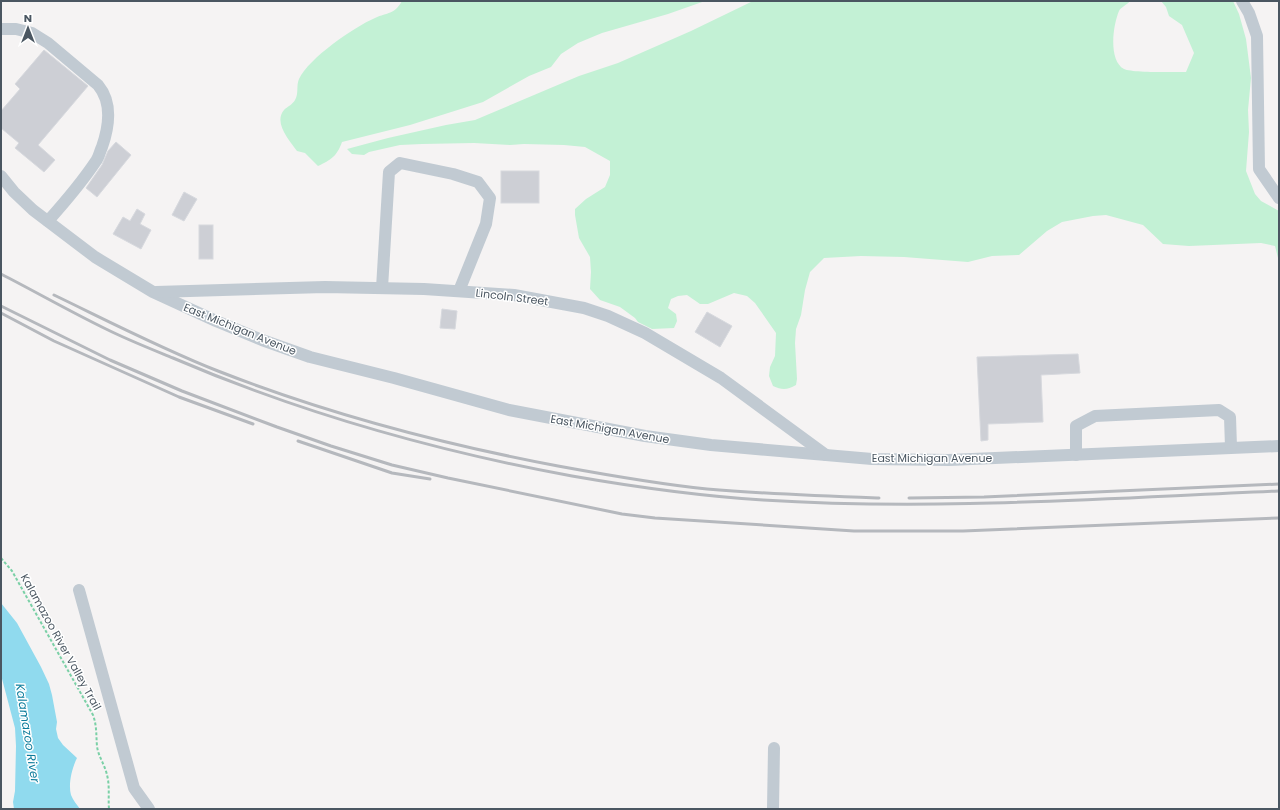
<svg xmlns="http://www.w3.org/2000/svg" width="1280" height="810" viewBox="0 0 1280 810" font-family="Poppins,sans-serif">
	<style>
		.green { fill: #c3f1d5 }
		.water { fill: #90daee }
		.building { fill: #cdcfd5; stroke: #d7d9de }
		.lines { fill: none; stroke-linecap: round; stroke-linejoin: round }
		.path { stroke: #7ad0a6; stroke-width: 2; stroke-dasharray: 3 2; stroke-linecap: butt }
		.minor { stroke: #c1cad2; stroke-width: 12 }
		.rail { stroke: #b5b8bd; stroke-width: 3 }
		.labels { text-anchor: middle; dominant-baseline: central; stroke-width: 3; stroke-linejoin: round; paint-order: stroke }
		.street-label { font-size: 11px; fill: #4a5661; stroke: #fff }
		.water-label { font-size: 12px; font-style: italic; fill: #0c7c9b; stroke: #fff }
	</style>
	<rect width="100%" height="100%" fill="#f5f3f3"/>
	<g class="green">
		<path d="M402,1H705L668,14L602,33L578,43L561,54L551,67L529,76L483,102L410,125L342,142C337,156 331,160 318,166L305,153L297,151C290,141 273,123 284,110C287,107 293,104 295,100C299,94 296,85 299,79C309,58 354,27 375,18C388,12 394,15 402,1Z"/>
		<path d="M753,1H1130C1127,5 1121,7 1119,11C1113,25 1108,60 1124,69C1133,73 1173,72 1186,72L1194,53L1182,25L1169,16L1166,7L1161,1H1233L1239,14L1246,39L1251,78L1248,110L1249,132L1246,171L1255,194L1261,201L1279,211V262L1275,246L1261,243L1189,246L1163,244L1143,225L1106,215L1093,216L1062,222L1047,231L1019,255L992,256L968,262L904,257L861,256L824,258L810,272L805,290L801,315L796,329L795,343L797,379L796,385C787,390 782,390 773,386L769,376L770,367L775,356L776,333L755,303L747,296L734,293L708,304H700L687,295L678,296L671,299L668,308L676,314L677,321L674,328L652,329L638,322L635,318L620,307L600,300L590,289L591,272L590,257L579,238L575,215V209L586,199L605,187L610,175V161L585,147L564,145L524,144L510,145L474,143L422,144L400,145L369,152L364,155L352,154L347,149L388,138L446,125L475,120L579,76L618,63L691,31Z"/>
	</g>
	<path class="water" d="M1,603L17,623L41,667L49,684L52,695L57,722L56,729L58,738L63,745L77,758C72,768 68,784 71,795C73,800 77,805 80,809H14L13,802L15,791L16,746L15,728L1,675Z"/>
	<g class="building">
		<path d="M44,50L88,86L38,145L55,160L44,172L15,148L19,143L1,128V111L20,89L15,84Z"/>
		<path d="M116,142L131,155L97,197L86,188L102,165L108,151Z"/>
		<rect x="501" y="171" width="38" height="32"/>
		<path d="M184,192L197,199L184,221L172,215Z"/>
		<path d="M137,209L145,214L140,224L151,230L141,249L113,234L123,217L130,221Z"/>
		<rect x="199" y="225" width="14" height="34"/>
		<path d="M442,309L457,311L455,329L440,328Z"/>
		<path d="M707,312L732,326L720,347L695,332Z"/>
		<path d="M1078,354L1080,373L1041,375L1043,422L988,424V440L981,441L977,357Z"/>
	</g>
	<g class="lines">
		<path class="path" d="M1,558L12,571L93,715C97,726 96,735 97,746C98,756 105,765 107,775C110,786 108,798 109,809"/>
		<g class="minor">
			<path d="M1242,1L1249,13L1257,36L1259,169L1279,198"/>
			<path d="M1,29H16L32,33L48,43L98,85C113,103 109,127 102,147C100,151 99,157 96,161C82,182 65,202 48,221"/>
			<path d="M1,176L14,192L33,210L95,257L153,292L216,321L262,340L310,357L394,378L509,410L645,436L711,445L872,459L949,460L1279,446"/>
			<path d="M382,288L389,172L400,163L453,174L478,182L490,198L486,224L459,291"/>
			<path d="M156,292L325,287L424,289L514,295L584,308L608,316L645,333L721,378L826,455"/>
			<path d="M1076,455V426L1095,416L1219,410L1230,417L1231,447"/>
			<path d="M79,590L134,788L149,809"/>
			<path d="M773,809L774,748"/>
		</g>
		<g class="rail">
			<path d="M1,274C36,292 71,312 106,329C128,340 151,349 173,358C301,413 436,451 572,476C635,487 699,496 763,500C935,511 1107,498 1279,491"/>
			<path d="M54,295C108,321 162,349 218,371C328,414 442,444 558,466C607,475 657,484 707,489C764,494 822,496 879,498"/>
			<path d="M1,306L110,360L182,391L277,427L331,446L392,465L448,478L622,514L655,518L854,531H963L1279,518"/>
			<path d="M1,313L54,341L179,397L253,424"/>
			<path d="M298,441L392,473L430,479"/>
			<path d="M909,498L984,497L1279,484"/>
		</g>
	</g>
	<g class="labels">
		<g class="street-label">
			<text transform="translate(512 297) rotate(7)">Lincoln Street</text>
			<text transform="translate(240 329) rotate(22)">East Michigan Avenue</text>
			<text transform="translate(610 429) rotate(10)">East Michigan Avenue</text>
			<text x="932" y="458">East Michigan Avenue</text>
			<text transform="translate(61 642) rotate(61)">Kalamazoo River Valley Trail</text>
		</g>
		<g class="water-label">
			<text transform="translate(28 733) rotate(81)">Kalamazoo River</text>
		</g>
	</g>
	<rect width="1280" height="810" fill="none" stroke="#4a5661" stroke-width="4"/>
	<g transform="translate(28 28)" stroke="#ffffff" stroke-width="3" paint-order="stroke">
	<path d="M0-3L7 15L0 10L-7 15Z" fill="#4a5661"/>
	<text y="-6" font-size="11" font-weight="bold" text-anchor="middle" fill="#4a5661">N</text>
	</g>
</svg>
